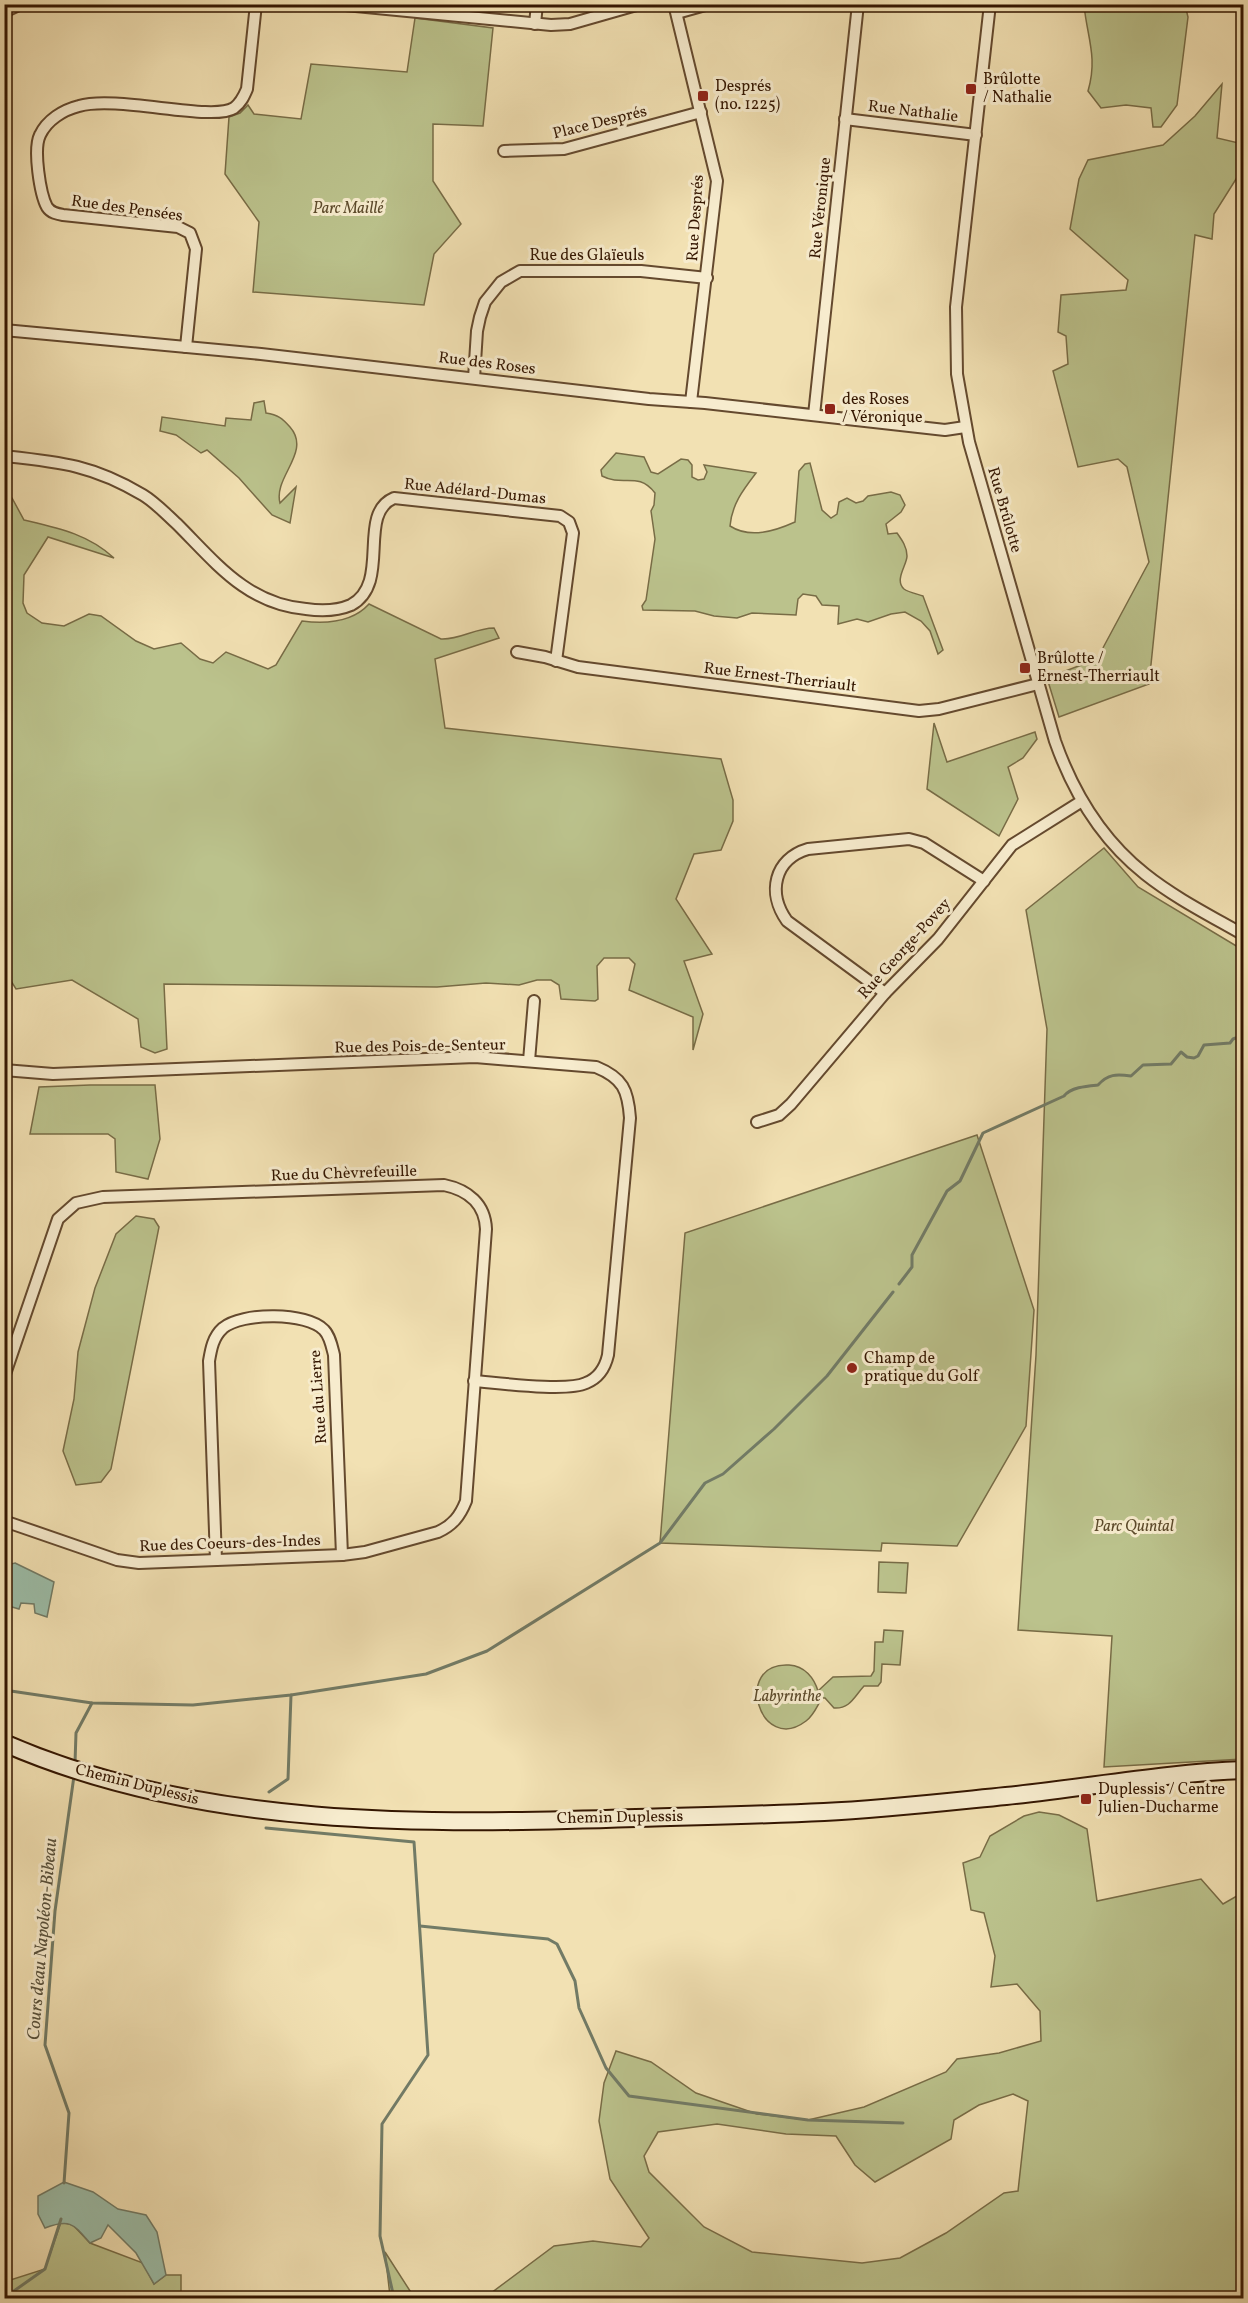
<svg xmlns="http://www.w3.org/2000/svg" width="1248" height="2303" viewBox="0 0 1248 2303" font-family="Vollkorn,serif">
	<style>
		.green { fill: #bbc28c; stroke: #786c46; stroke-width: 1.5; fill-rule: evenodd }
		.water { fill: #9cbea9; stroke: #727b66; stroke-width: 1.5 }
		.lines { fill: none; stroke-linecap: round; stroke-linejoin: round }
		.stream { stroke: #727b66; stroke-width: 3 }
		.street-casing { stroke: #64492e; stroke-width: 14 }
		.secondary-casing { stroke: #341601; stroke-width: 20 }
		.street { stroke: #f7ecce; stroke-width: 10 }
		.secondary { stroke: #f7ecce; stroke-width: 16 }
		.poi-dot { fill: #8f2418; stroke: #f7ecce; stroke-width: 2 }
		.labels { text-anchor: middle; dominant-baseline: central; stroke-width: 6; stroke-linejoin: round; paint-order: stroke }
		.poi-label { font-size: 16px; fill: #341601; stroke: #f7ecce; text-anchor: start }
		.street-label { font-size: 16px; fill: #341601; stroke: #f7ecce }
		.park-label { font-size: 16px; font-style: italic; fill: #5c4a2b; stroke: #f7ecce }
		.water-label { font-size: 18px; font-style: italic; fill: #58513c; stroke: #f7ecce }
	</style>
	<rect width="100%" height="100%" fill="#f2e1b3"/>
	<filter id="stains"><feTurbulence type="fractalNoise" baseFrequency=".00333" numOctaves="4"/><feColorMatrix values="0 0 0 0 .2 0 0 0 0 .09 0 0 0 0 .02 0 0 0 .5 -.17"/></filter>
	<radialGradient id="worn" r=".72"><stop offset=".6" stop-color="#630" stop-opacity="0"/><stop offset="1" stop-color="#630" stop-opacity=".3"/></radialGradient>
	<g class="green">
		<path d="M1084,5H1185L1188,17L1177,105L1161,127H1153L1151,108L1126,105L1101,108L1088,91C1098,57 1087,37 1084,5Z"/>
		<path d="M415,18L493,28L483,126L433,124V181L461,224L434,254L424,305L253,292L259,222L225,174L229,117L240,113L248,105L254,114L301,119L311,64L407,72Z"/>
		<path d="M1222,84L1217,138L1243,144V168L1214,214L1212,239L1195,235L1149,684L1059,717L1047,678L1097,659L1149,562L1127,467L1118,459L1078,467L1053,371L1068,364L1066,336L1058,332L1061,295L1126,290L1128,280L1070,229L1079,179L1088,160L1163,145L1195,116Z"/>
		<path d="M264,401L266,413C278,415 282,418 290,427C312,452 273,477 280,503L296,487L290,523L272,515L239,478L207,450L201,453L176,435L160,431L162,417L225,426L226,418L251,420L254,403Z"/>
		<path d="M616,453L644,457L651,472L658,474L681,459L688,460L692,465V477L698,480L704,479L707,472L704,465L756,473C743,490 732,504 730,526C750,539 775,531 795,522L799,471L805,464L810,463L822,510L831,518L837,514L839,502L847,498L856,503L863,501L868,496L891,492L900,495L905,505L901,512L886,524L888,534L897,533C902,540 907,547 907,556C907,565 894,580 904,589C908,592 917,594 923,596L943,650L938,654L930,631L921,621L905,612L891,614L868,622L857,619L838,624L839,606L822,605L816,596L803,594L798,599L796,615L752,613L737,618L714,616L695,611L643,610L642,606L646,600L655,539L651,511L654,505L655,493C638,471 623,487 602,476L601,470Z"/>
		<path d="M4,492L12,498L24,520C58,528 88,534 114,558L48,537L24,575L23,603L27,613L42,623L64,626L89,614L101,616L136,641L154,649L181,643L200,659L213,663L226,652L268,669L276,665L302,621C326,624 352,623 369,604L441,639C460,640 475,628 494,628L499,638L435,659L445,728L721,759L733,800V821L721,850L694,854L676,899L712,954L684,961L703,1014L693,1050V1017L629,990L635,964L629,958H604L597,966L598,999L595,1001L561,999L559,985L551,980H537L519,985L486,983L437,987L164,984L167,1049L155,1053L141,1047L138,1019L72,980L16,989L4,970Z"/>
		<path d="M934,723L947,762L1035,732L1037,739L1023,758L1008,767L1018,799L999,836L927,789Z"/>
		<path d="M1104,848L1138,887L1243,950V1759L1104,1767L1112,1636L1018,1630L1036,1355L1047,1029L1026,910Z"/>
		<path d="M90,1085H155L160,1139L148,1179L116,1172L115,1139L108,1134H30L39,1087Z"/>
		<path d="M977,1135L1034,1310L1026,1426L957,1546L882,1543L881,1551L660,1543L685,1233Z"/>
		<path d="M136,1216L154,1219L159,1227L111,1469L101,1482L76,1485L63,1451L74,1399L78,1352L95,1288L116,1234Z"/>
		<path d="M879,1562L908,1563L906,1593L878,1592Z"/>
		<path d="M884,1630L903,1631L900,1665L882,1664L881,1682L878,1686H864C854,1697 850,1709 834,1708L825,1698H822C817,1706 814,1715 806,1721C760,1756 732,1662 789,1665C805,1666 814,1678 818,1691L833,1677L871,1676L874,1671L875,1642H883Z"/>
		<path d="M1039,1812L1059,1815L1087,1829L1097,1901L1201,1879L1223,1904L1237,1896L1243,1884V2298H466L487,2296L554,2246L593,2241L641,2247L649,2238L610,2179L599,2121L604,2083L616,2051L651,2062L696,2093L757,2114L808,2120L864,2107L946,2072L957,2059L999,2053L1041,2041L1040,2011L1017,1984L991,1987L995,1956L984,1913L971,1910L963,1863L980,1857L990,1836L1024,1816ZM1013,2094L1028,2101L1018,2191L1004,2193L946,2233L900,2258L862,2263L752,2252L704,2227L649,2172L644,2156L658,2132L717,2124L786,2134L836,2136L855,2165L875,2182L951,2139L954,2120L979,2105Z"/>
		<path d="M61,2222L73,2225L90,2243L143,2263L154,2284L166,2275H181V2298H5L4,2282L45,2269Z"/>
		<path d="M385,2252L412,2294L449,2298H378L390,2296Z"/>
	</g>
	<g class="water">
		<path d="M15,1563L54,1582L47,1617L35,1613L34,1604L21,1603L19,1609L5,1605V1588L11,1564Z"/>
		<path d="M64,2182L93,2192L118,2209L146,2215L157,2232L166,2275L154,2284L136,2253L108,2225L101,2238L90,2243C74,2225 71,2218 45,2228L38,2214V2196Z"/>
	</g>
	<g class="lines">
		<g class="stream">
			<path d="M899,1284L912,1267V1255L947,1191L960,1181L983,1133L1064,1096C1071,1087 1087,1086 1098,1085C1108,1074 1116,1074 1131,1076L1143,1065L1171,1064L1181,1052L1187,1057L1194,1058L1198,1056L1204,1045L1230,1043L1233,1039L1244,1035"/>
			<path d="M4,1690L92,1703L193,1705L291,1695L426,1674L487,1651L660,1543L705,1483L723,1474L774,1429L827,1376L893,1292"/>
			<path d="M75,1763L76,1733L92,1703"/>
			<path d="M269,1792L288,1779L291,1695"/>
			<path d="M266,1828L414,1842L428,2055L382,2124L380,2236L394,2298"/>
			<path d="M420,1926L548,1939L557,1944L575,1981L579,2008L606,2068L629,2096L808,2120L903,2123"/>
			<path d="M64,2183L69,2113L45,2045L55,1911L74,1776"/>
			<path d="M4,2298L45,2269L61,2219"/>
		</g>
		<g class="street-casing">
			<g id="street">
				<path d="M335,4L551,25L570,24L640,4"/>
				<path d="M674,4L717,181L691,402"/>
				<path d="M990,4L956,307L957,374L969,442L1055,741C1073,792 1102,840 1145,874C1175,898 1211,916 1244,935"/>
				<path d="M4,12L21,4"/>
				<path d="M677,13L709,4"/>
				<path d="M535,24L537,4"/>
				<path d="M845,119L976,135"/>
				<path d="M504,151L564,149L701,112"/>
				<path d="M4,330L261,354L649,399L705,403L945,430L965,427"/>
				<path d="M186,347L196,249L190,233L178,227L63,215C57,214 51,213 47,207C40,194 33,149 40,135C47,120 63,110 79,106C117,95 212,122 234,108C241,103 244,96 247,89L256,4"/>
				<path d="M474,378L477,331L480,317L485,302L501,282L520,271H641L707,278"/>
				<path d="M814,415L858,4"/>
				<path d="M4,456C60,462 93,465 143,495C156,503 166,514 177,524C216,563 247,604 306,609C320,611 337,611 351,605C392,583 356,514 394,498L560,516L569,522L573,533L556,661"/>
				<path d="M517,652L545,657L578,667L919,711L939,709L1038,684"/>
				<path d="M885,993L787,921C767,893 774,859 808,849L909,839L924,843L984,881"/>
				<path d="M529,1061L534,1001"/>
				<path d="M4,1070L53,1074L475,1057L596,1067C623,1078 628,1090 630,1118L608,1355C605,1368 599,1378 586,1383C567,1392 499,1383 474,1381"/>
				<path d="M757,1122L779,1115L791,1104L885,993L938,939L1012,845L1082,801"/>
				<path d="M4,1377L58,1219L76,1203L103,1197L444,1185C468,1190 485,1204 486,1229L466,1501C460,1516 453,1525 438,1532L365,1552L342,1555L139,1563L117,1560L4,1521"/>
				<path d="M216,1560L209,1361C211,1349 213,1337 223,1328C242,1312 307,1312 324,1330C330,1336 332,1347 334,1355L342,1555"/>
			</g>
		</g>
		<g class="secondary-casing">
			<path id="secondary" d="M4,1743C201,1829 426,1825 636,1818C699,1816 762,1815 824,1812C885,1809 946,1802 1006,1796C1085,1788 1164,1773 1244,1770"/>
		</g>
		<use href="#street" class="street"/>
		<use href="#secondary" class="secondary"/>
	</g>
	<g class="poi-dot">
		<rect x="965" y="83" width="12" height="12" rx="3"/>
		<rect x="697" y="90" width="12" height="12" rx="3"/>
		<rect x="824" y="403" width="12" height="12" rx="3"/>
		<rect x="1019" y="662" width="12" height="12" rx="3"/>
		<circle cx="852" cy="1368" r="6"/>
		<rect x="1080" y="1793" width="12" height="12" rx="3"/>
	</g>
	<g class="labels">
		<g class="poi-label">
			<text x="983" y="80">Brûlotte<tspan x="983" dy="18">/ Nathalie</tspan></text>
			<text x="715" y="87">Després<tspan x="715" dy="18">(no. 1225)</tspan></text>
			<text x="842" y="400">des Roses<tspan x="842" dy="18">/ Véronique</tspan></text>
			<text x="1037" y="659">Brûlotte /<tspan x="1037" dy="18">Ernest-Therriault</tspan></text>
			<text x="864" y="1359">Champ de<tspan x="864" dy="18">pratique du Golf</tspan></text>
			<text x="1098" y="1790">Duplessis / Centre<tspan x="1098" dy="18">Julien-Ducharme</tspan></text>
		</g>
		<g class="street-label">
			<text transform="translate(913 112) rotate(7)">Rue Nathalie</text>
			<text transform="translate(600 123) rotate(-14)">Place Després</text>
			<text transform="translate(821 208) rotate(-84)">Rue Véronique</text>
			<text transform="translate(127 209) rotate(8)">Rue des Pensées</text>
			<text transform="translate(696 218) rotate(-86)">Rue Després</text>
			<text x="587" y="256">Rue des Glaïeuls</text>
			<text transform="translate(487 364) rotate(7)">Rue des Roses</text>
			<text transform="translate(475 492) rotate(6)">Rue Adélard-Dumas</text>
			<text transform="translate(1004 510) rotate(74)">Rue Brûlotte</text>
			<text transform="translate(780 678) rotate(7)">Rue Ernest-Therriault</text>
			<text transform="translate(905 949) rotate(-48)">Rue George-Povey</text>
			<text transform="translate(420 1047) rotate(-1)">Rue des Pois-de-Senteur</text>
			<text transform="translate(344 1174) rotate(-2)">Rue du Chèvrefeuille</text>
			<text transform="translate(319 1397) rotate(-94)">Rue du Lierre</text>
			<text transform="translate(230 1544) rotate(-2)">Rue des Coeurs-des-Indes</text>
			<text transform="translate(137 1785) rotate(14)">Chemin Duplessis</text>
			<text transform="translate(620 1818) rotate(-1)">Chemin Duplessis</text>
		</g>
		<g class="park-label">
			<text x="348" y="209">Parc Maillé</text>
			<text x="1134" y="1527">Parc Quintal</text>
			<text x="787" y="1697">Labyrinthe</text>
		</g>
		<g class="water-label">
			<text transform="translate(43 1939) rotate(-85)">Cours d'eau Napoléon-Bibeau</text>
		</g>
	</g>
	<rect width="1248" height="2303" fill="none" stroke="#f2e1b3" stroke-width="24"/>
	<rect x="6" y="6" width="1236" height="2291" fill="none" stroke="#341601" stroke-width="3"/>
	<rect x="12" y="12" width="1224" height="2279" fill="none" stroke="#341601" stroke-width="1.5"/>
	<rect width="100%" height="100%" filter="url(#stains)"/>
	<rect width="100%" height="100%" fill="url(#worn)"/>
</svg>
